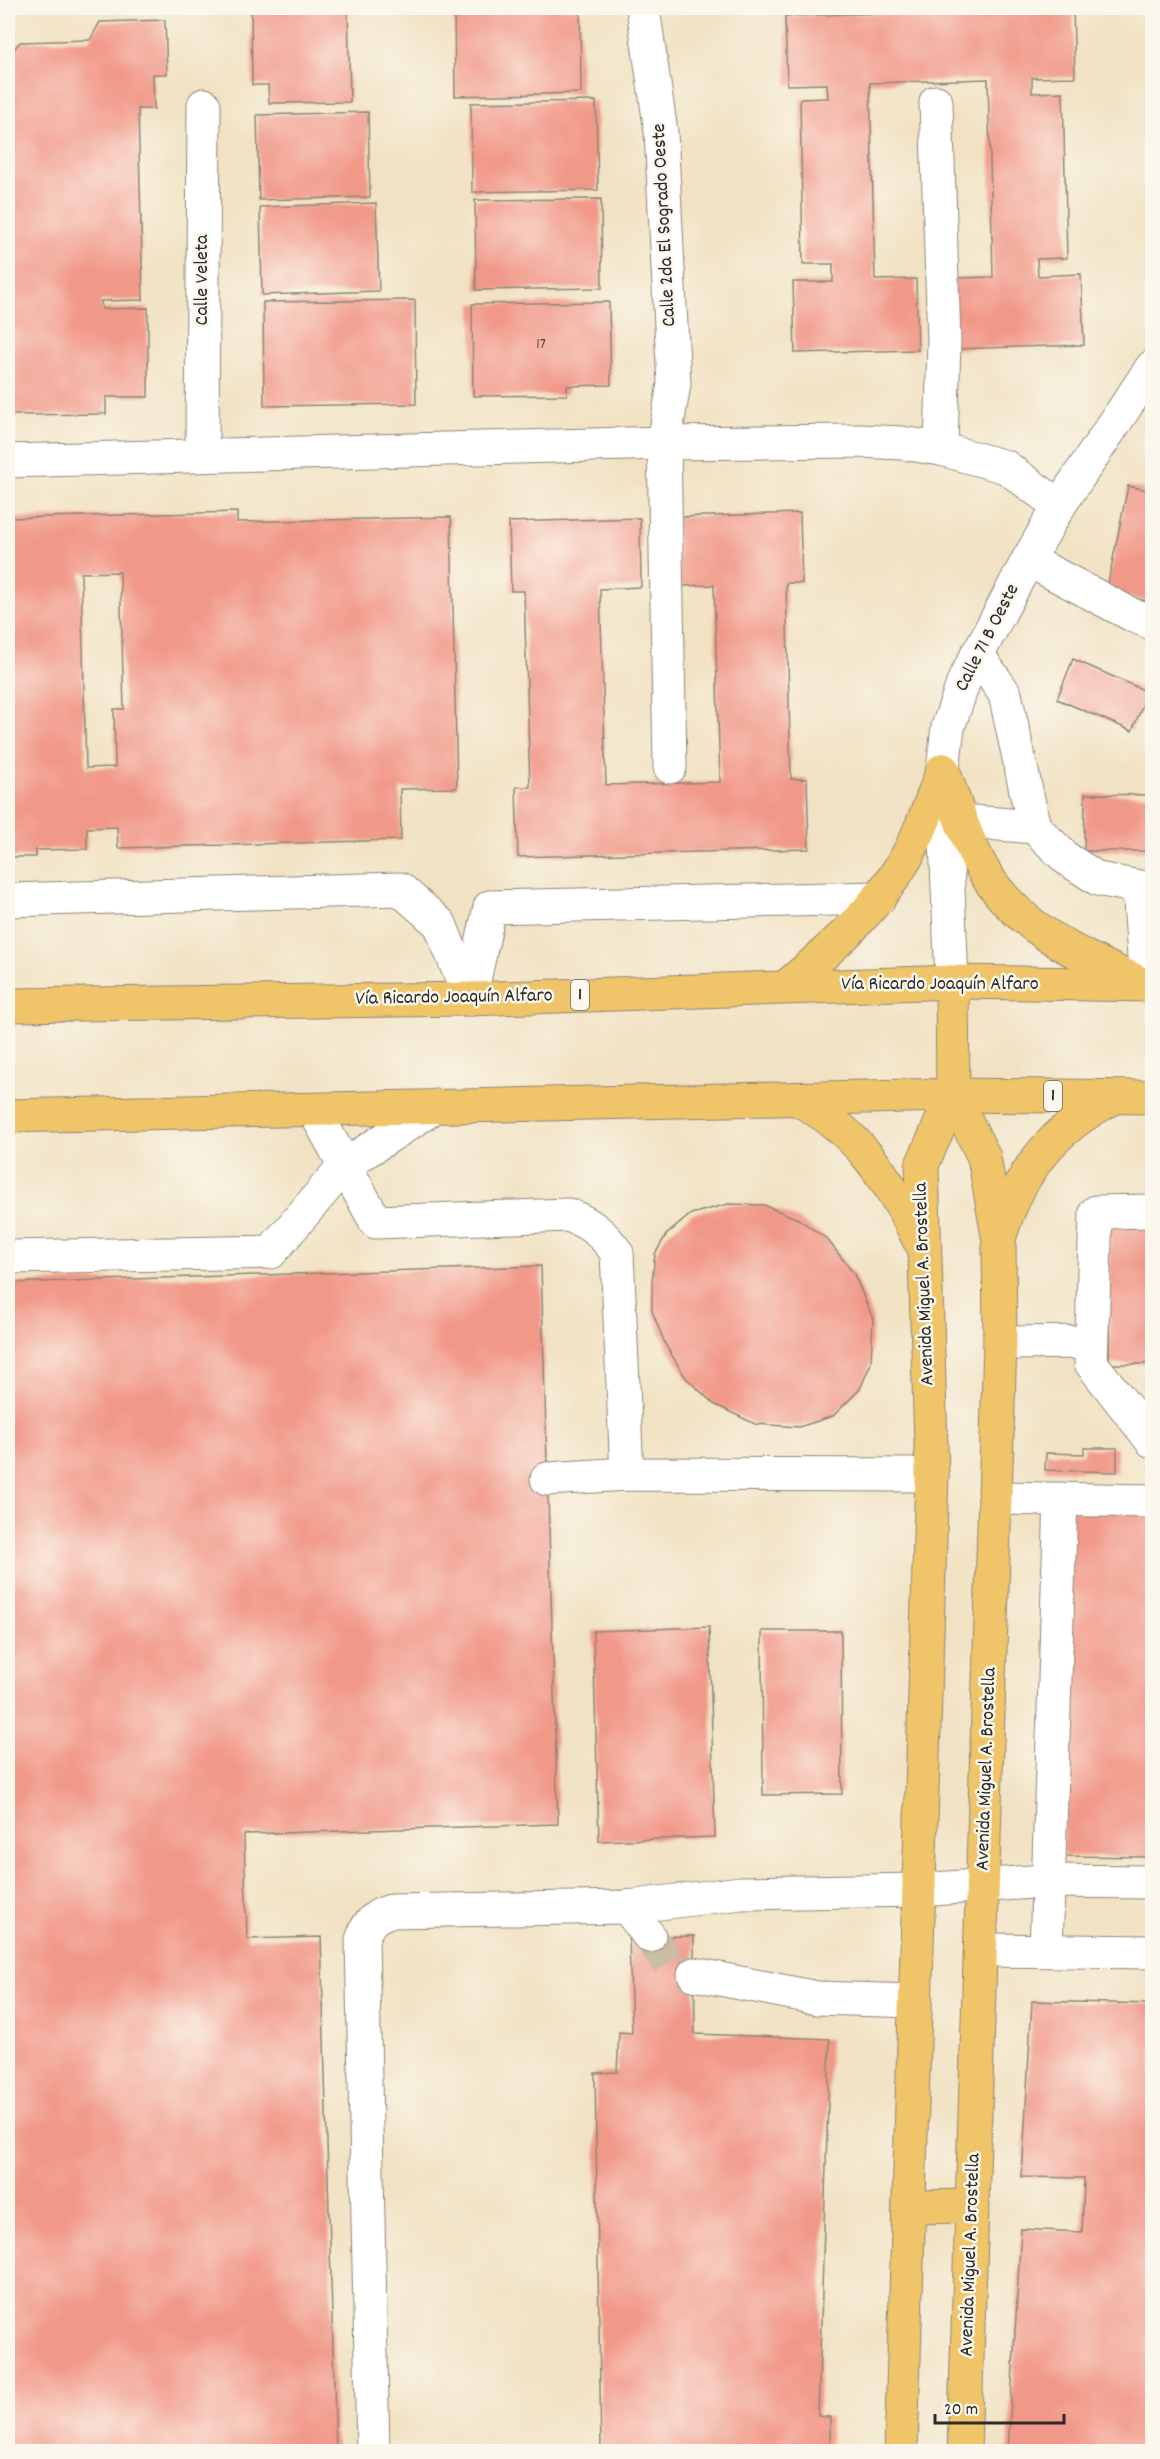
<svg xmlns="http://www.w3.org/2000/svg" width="1160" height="2459" viewBox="0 0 1160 2459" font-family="Dekko,sans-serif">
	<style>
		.building { fill: #f19989; fill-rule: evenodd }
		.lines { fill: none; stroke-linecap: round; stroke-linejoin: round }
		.minor-tunnel { stroke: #c9bda5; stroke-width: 33; stroke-dasharray: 33 16; stroke-linecap: butt }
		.minor-casing { stroke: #8e8677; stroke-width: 35 }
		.major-casing { stroke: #8e8677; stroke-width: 35 }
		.minor { stroke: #fff; stroke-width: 33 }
		.major { stroke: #f0c469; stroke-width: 33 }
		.labels { text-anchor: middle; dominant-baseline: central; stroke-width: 5; stroke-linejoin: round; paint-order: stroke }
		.number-label { font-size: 16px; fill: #5c4642 }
		.shield { fill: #fbf7ec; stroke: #696865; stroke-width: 1.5 }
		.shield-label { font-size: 18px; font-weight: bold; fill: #2b2b2b }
		.street-label { font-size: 20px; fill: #2b2b2b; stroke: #fbf7ec }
	</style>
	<rect width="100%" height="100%" fill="#fbf7ec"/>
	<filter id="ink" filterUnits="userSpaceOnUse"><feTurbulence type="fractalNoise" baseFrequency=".0167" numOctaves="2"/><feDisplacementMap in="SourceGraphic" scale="12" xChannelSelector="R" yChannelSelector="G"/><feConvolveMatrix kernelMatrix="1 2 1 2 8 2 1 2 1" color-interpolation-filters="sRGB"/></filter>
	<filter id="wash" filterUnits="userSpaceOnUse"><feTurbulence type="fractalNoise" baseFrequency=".008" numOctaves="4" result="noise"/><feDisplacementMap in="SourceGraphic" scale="24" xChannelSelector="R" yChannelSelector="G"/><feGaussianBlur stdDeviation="1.35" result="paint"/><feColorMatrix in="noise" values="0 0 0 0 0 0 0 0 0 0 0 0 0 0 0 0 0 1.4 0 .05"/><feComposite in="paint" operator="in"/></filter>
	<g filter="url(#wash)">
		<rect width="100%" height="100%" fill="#f1e2c3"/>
		<g id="blocks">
			<g class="building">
				<path d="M251,8H348L350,102L269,103L268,85H252Z"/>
				<path d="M454,8H580L581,93L455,96Z"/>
				<path d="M1073,8L1075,77L1032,78V93L1063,92L1067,258L1037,259L1038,276L1081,274L1084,345L955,349L953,278L993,277L988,79L870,83L875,280L916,279L918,350L795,353L793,282H833V264H803L800,99L828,98L827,84L787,85L785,16Z"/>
				<path d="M165,20L167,74H153L154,109H138L143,300L101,301L102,309L148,308V397H106V414L8,415V56L20,42L90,40L100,22Z"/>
				<path d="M596,101L598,190L472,192L471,103Z"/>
				<path d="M368,112L370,197L259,200L257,115Z"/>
				<path d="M601,199L602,288L476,290L475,200Z"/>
				<path d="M376,203L379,291L262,295L260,207Z"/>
				<path d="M415,300L416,404L264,406L263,302Z"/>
				<path d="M609,302L611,385L567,386V395L473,396L472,304Z"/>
				<path d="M1128,486L1152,491V602L1106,593Z"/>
				<path d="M237,512V522L451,517L457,788L400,789L401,840L118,848L117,827L87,828V849L36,850V857H8V518ZM120,572L124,709H114L115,767L86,768L81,573Z"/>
				<path d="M800,513L802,583H786L791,779H807L809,849L518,857L516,787H530L524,591H511L509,522L640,518L641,587L600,589L606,785L720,782L714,585L679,586L677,517Z"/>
				<path d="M1073,659L1148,692L1132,731L1057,699Z"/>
				<path d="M1085,794L1152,795V851H1084Z"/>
				<path d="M728,1204L764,1205L798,1219L827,1239L854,1274L873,1319L871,1363L860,1389L833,1416L799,1427L755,1424L714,1404L686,1378L666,1346L652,1311V1282L655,1254L666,1235L691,1214Z"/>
				<path d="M1110,1225H1152V1364H1109Z"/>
				<path d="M541,1266L558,1824L244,1834L247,1939L321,1937L336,2452H8V1283Z"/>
				<path d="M1084,1448H1117V1472L1045,1470L1046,1453L1084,1454Z"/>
				<path d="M1071,1510L1152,1512V1857L1063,1856Z"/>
				<path d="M709,1627L715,1837L599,1841L593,1631Z"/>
				<path d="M762,1631H841L842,1794L763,1795Z"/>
				<path d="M694,1936L695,2034L830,2039L818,2416L830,2417V2452H601L595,2073L617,2072L619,2032L632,2033L629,1937Z"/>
				<path d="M1032,2001L1152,2004V2452H1008L1021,2229L1082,2232L1084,2178L1022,2177Z"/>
			</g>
		</g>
	</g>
	<g filter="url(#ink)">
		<use href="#blocks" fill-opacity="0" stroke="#8e8677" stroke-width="1.5"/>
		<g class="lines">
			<path class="minor-tunnel" d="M649,1936L674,1971L694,1974"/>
			<g class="minor-casing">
				<g id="minor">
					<path d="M643,8L661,132L674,384L664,443L670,767"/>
					<path d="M936,102L944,340L941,449"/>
					<path d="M202,455L204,105"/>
					<path d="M8,461L664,443L861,441L902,443L941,449L1006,467L1059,506"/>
					<path d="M1028,560L1134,616L1152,623"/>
					<path d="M977,654L1005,694L1034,827"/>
					<path d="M962,821L1034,827L1067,859L1098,879L1139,887L1152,888"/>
					<path d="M1139,887L1146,985"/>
					<path d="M8,900L400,889L440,924L470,999"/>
					<path d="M952,982L943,770L948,727L965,678L1028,560L1059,506L1152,367"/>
					<path d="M470,999L490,907L879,898"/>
					<path d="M314,1110L376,1222L568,1215C590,1223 603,1233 617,1253L627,1474"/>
					<path d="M1152,1211L1096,1212L1091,1363L1152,1441"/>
					<path d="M8,1257L271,1252L345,1165L436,1106"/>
					<path d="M1000,1343L1091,1342"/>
					<path d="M547,1479L627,1474L932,1475"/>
					<path d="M996,1498L1152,1501"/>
					<path d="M627,1907L649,1936"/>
					<path d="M981,1950L1152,1952"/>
					<path d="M1046,1950L1061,1499"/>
					<path d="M694,1974L817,1998L915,2001"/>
					<path d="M373,2452L362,1940C367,1923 375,1915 391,1911L627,1907L741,1893L919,1890L1046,1881L1152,1882"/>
				</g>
			</g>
			<g class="major-casing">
				<g id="major">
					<path d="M943,770C955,803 965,837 982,868C1016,927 1075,953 1134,980"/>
					<path d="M786,987C829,950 873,913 903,863C920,835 931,801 943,770"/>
					<path d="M8,1005L470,999L952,982L1152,985"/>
					<path d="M953,1095L984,1157L999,1241L1000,1343L964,2452"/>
					<path d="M797,1099C856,1129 891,1181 919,1240"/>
					<path d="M8,1116L953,1095L1152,1097"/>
					<path d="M999,1239C1019,1171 1052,1129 1115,1097"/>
					<path d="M909,2207L973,2206"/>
					<path d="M901,2452L932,1475L922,1165L953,1095L952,982"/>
				</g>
			</g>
			<use href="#minor" class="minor"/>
			<use href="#major" class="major"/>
		</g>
	</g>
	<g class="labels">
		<g class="number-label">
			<text x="541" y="344">17</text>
		</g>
		<g class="shield">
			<rect x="571" y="980" width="18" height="30" rx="4.5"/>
			<rect x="1044" y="1081" width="18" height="30" rx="4.5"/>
		</g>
		<g class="shield-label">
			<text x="580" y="995">1</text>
			<text x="1053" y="1096">1</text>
		</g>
		<g class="street-label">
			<text transform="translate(665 225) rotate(-93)">Calle 2da El Sogrado Oeste</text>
			<text transform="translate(203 280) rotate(-90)">Calle Veleta</text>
			<text transform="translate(988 638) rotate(-63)">Calle 71 B Oeste</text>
			<text x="940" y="985">Vía Ricardo Joaquín Alfaro</text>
			<text transform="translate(454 998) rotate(-1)">Vía Ricardo Joaquín Alfaro</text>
			<text transform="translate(925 1284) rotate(-92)">Avenida Miguel A. Brostella</text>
			<text transform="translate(987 1769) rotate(-88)">Avenida Miguel A. Brostella</text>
			<text transform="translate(971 2255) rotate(-88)">Avenida Miguel A. Brostella</text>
		</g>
	</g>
	<rect width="1160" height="2459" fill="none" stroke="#fbf7ec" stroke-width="30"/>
	<path d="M935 2414v9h129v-9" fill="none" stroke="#2b2b2b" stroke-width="3"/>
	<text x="944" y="2414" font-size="18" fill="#2b2b2b" stroke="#fbf7ec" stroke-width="4.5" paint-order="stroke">20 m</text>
</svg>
